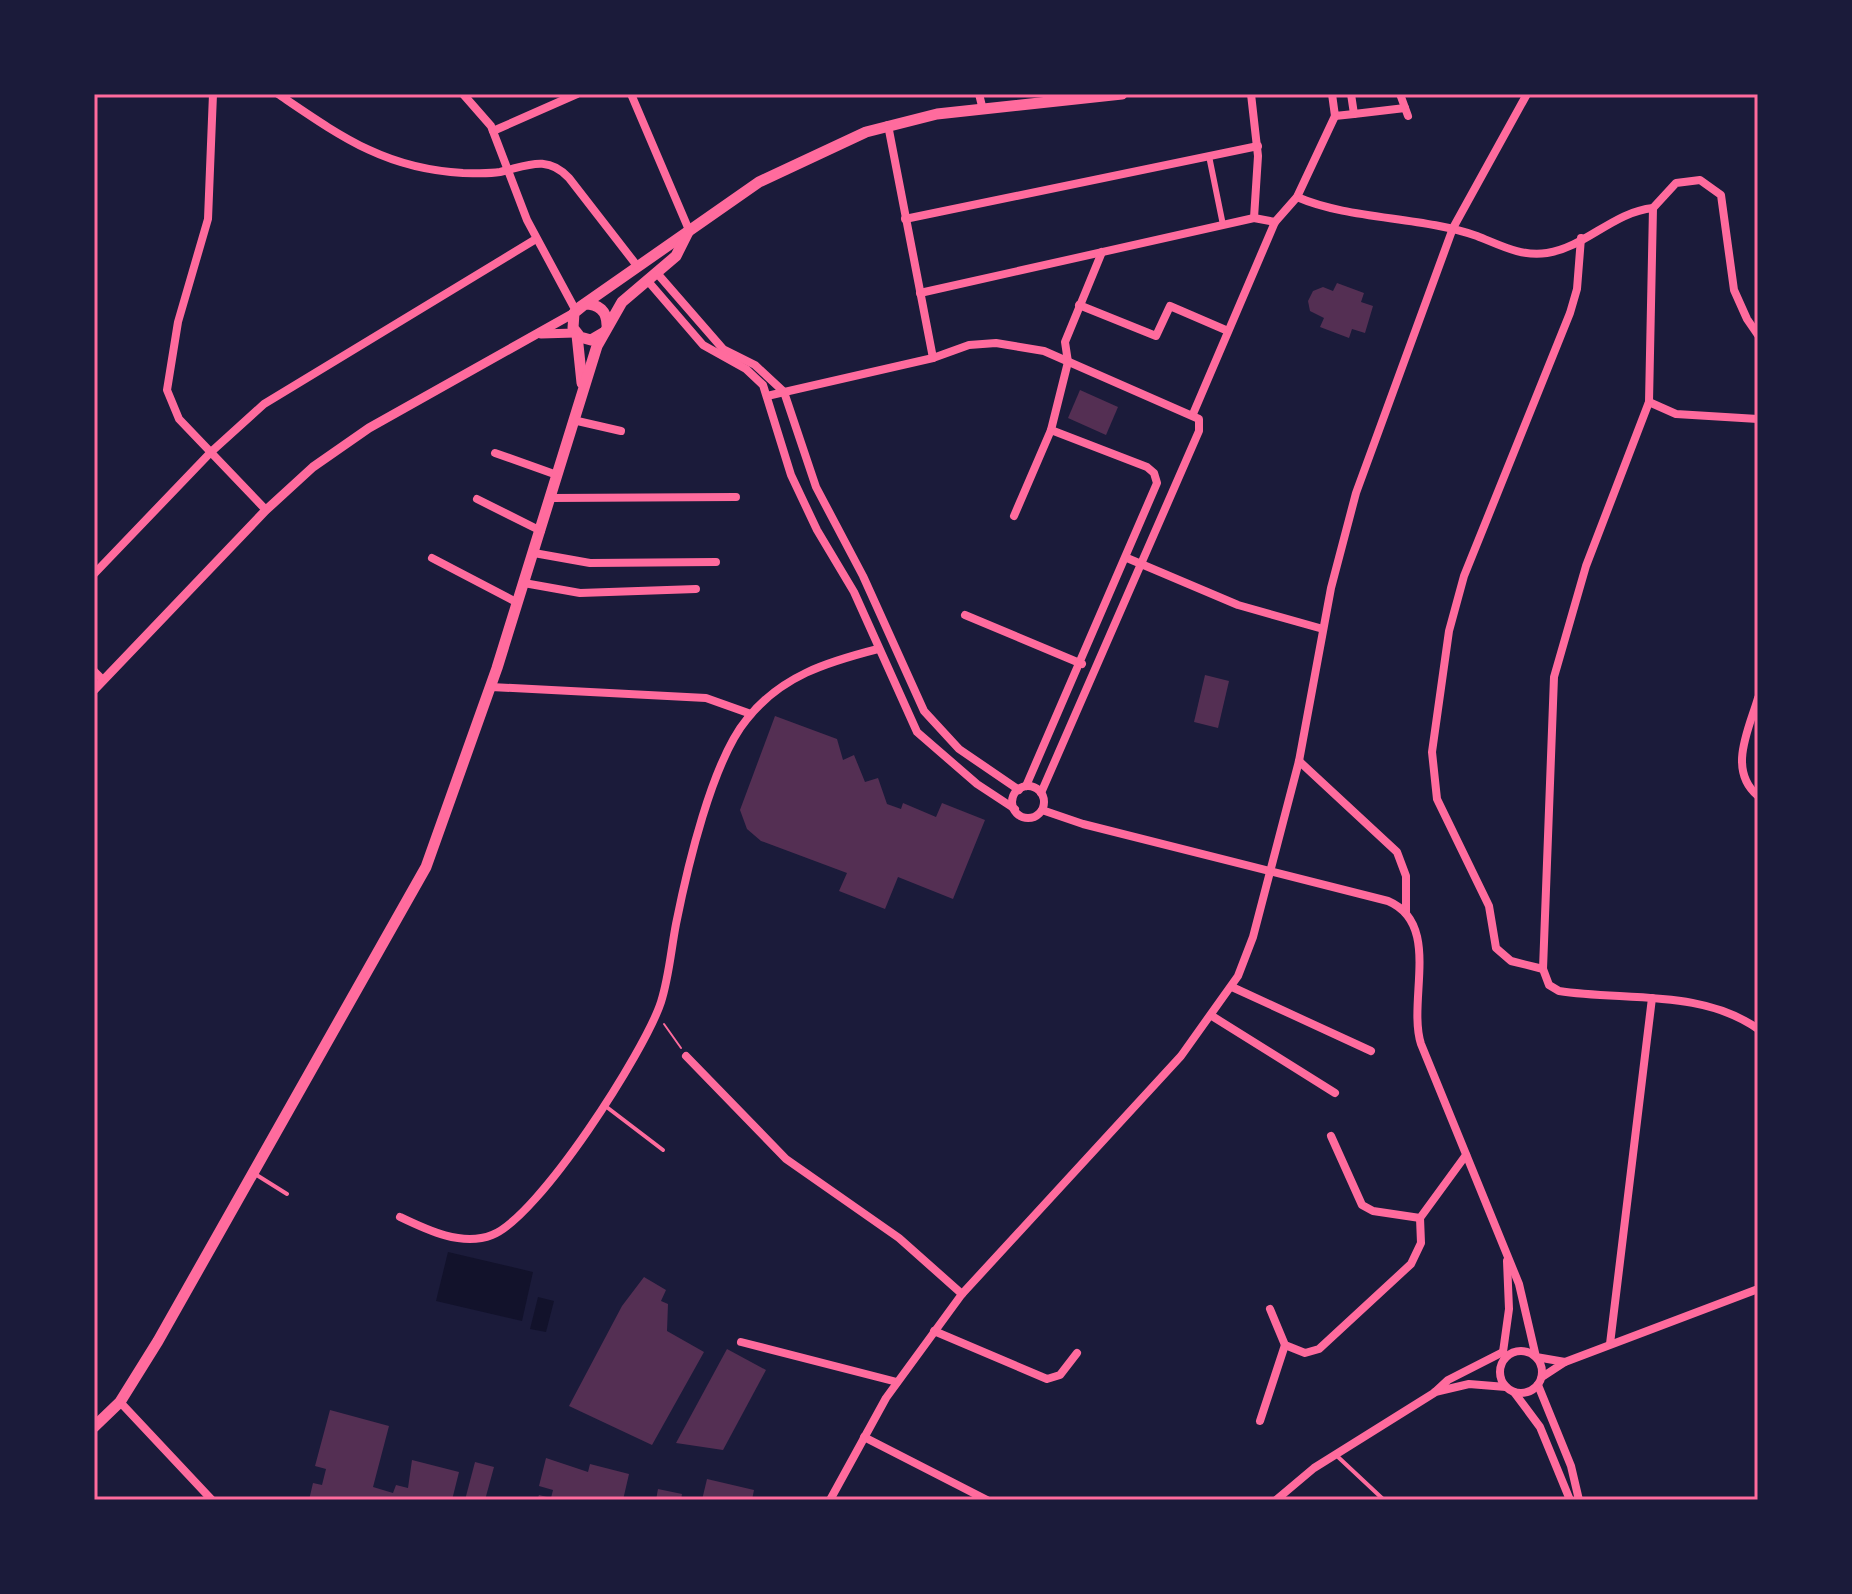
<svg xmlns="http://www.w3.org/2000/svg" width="1852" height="1594" viewBox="0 0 1852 1594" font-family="'Open Sans',sans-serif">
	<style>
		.water { fill: #12122b }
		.building { fill: #542f53 }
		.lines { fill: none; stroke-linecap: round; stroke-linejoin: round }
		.path { stroke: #ff6b9d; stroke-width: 2 }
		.service { stroke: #ff6b9d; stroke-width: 4 }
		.pedestrian { stroke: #ff6b9d; stroke-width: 6 }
		.minor { stroke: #ff6b9d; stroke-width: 8 }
		.tertiary { stroke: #ff6b9d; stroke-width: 9 }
		.secondary { stroke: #ff6b9d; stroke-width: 11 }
		.neatline { fill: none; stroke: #ff6b9d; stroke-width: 3 }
	</style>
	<rect width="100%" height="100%" fill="#1b1b3a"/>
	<g class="water">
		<path d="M448,1252L533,1272L522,1321L436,1301Z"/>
		<path d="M538,1297L554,1301L546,1332L530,1329Z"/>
	</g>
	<g class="building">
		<path d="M1337,283L1364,293L1361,302L1373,306L1365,333L1352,329L1349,338L1320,327L1324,318L1310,311L1308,301L1313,291L1323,287L1333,291Z"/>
		<path d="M1080,390L1118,407L1106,435L1068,418Z"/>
		<path d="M1205,675L1229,681L1218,728L1194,722Z"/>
		<path d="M775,716L837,739L843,760L854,755L865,782L878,778L887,804L901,809L903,803L936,817L942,803L985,820L953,899L898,877L885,909L839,891L847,873L761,841L747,829L740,810Z"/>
		<path d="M644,1277L666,1290L661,1301L668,1304L667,1331L704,1352L652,1445L569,1406L622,1306Z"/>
		<path d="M727,1349L766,1370L723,1450L676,1443Z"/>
		<path d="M330,1410L389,1426L373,1487L393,1493L396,1485L408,1488L412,1460L459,1472L452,1500H309L313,1483L322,1485L326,1469L315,1466Z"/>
		<path d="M546,1458L588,1472L590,1464L629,1474L623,1500H537L539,1495L551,1498L553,1490L539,1486Z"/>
		<path d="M475,1462L494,1467L485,1500H465Z"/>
		<path d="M707,1479L754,1490L752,1500H702Z"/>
		<path d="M658,1489L682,1494L681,1500H656Z"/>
	</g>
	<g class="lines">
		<path class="path" d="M664,1024L681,1048"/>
		<g class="service">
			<path d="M604,1105L663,1150"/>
			<path d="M255,1174L287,1194"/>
			<path d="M1337,1456L1384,1500"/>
		</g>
		<path class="pedestrian" d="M1209,156L1223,225"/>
		<g class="minor">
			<path d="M213,94L208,219L178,322L167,390L179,419L266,510"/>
			<path d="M278,94C340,136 385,169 463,173C476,173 488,174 500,172C527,166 547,154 569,178L638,267"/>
			<path d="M463,94L491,126L527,220L576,311"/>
			<path d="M631,94L689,230"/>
			<path d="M979,94L983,110"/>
			<path d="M1251,94L1258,156L1254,218"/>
			<path d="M1332,94L1335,116L1354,114L1351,94"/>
			<path d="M1400,94L1408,116"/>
			<path d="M1354,114L1405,108"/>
			<path d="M888,125L933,358"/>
			<path d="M493,131L577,94"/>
			<path d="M1297,197C1350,220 1421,216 1477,236C1500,245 1521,257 1547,253C1586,247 1613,212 1653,208"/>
			<path d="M905,219L1258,146"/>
			<path d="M656,272L723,349L755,365L784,392L816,487L863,576L924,711L959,749L1019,790"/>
			<path d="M647,280L703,345L746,369L763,385L791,475L817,530L854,592L917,732L977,784L1015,809"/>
			<path d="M920,293L1254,218L1275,222"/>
			<path d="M1079,305L1156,336L1170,306L1228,331"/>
			<path d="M1758,335L1747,319L1734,290L1721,195L1700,180L1676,183L1653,208L1649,402L1586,566L1554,677L1543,969L1549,985L1559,991C1623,1001 1702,989 1758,1029"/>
			<path d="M767,396L933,358L969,345L996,343L1044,351L1199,419V431L1041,793"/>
			<path d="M1649,402L1676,414L1758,419"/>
			<path d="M1193,414L1275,222L1297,197L1335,116"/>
			<path d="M573,420L621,431"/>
			<path d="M495,453L557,475"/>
			<path d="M551,498L736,497"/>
			<path d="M477,499L541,531"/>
			<path d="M1014,516L1051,430L1068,362L1065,342L1102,252"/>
			<path d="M534,553L590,563L716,562"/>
			<path d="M432,558L518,603"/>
			<path d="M1127,558L1238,605L1323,629"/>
			<path d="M94,574L211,452L264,404L536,239"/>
			<path d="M524,583L580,593L696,589"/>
			<path d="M965,615L1082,664"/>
			<path d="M94,671L103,680"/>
			<path d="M491,687L706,698L751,714"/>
			<path d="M1758,698C1749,729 1727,770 1758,796"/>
			<path d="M1299,761L1397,852L1406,876V913"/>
			<path d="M1026,786L1157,483L1154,473L1147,467L1051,430"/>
			<circle cx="1028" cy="802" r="16"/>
			<path d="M1042,810L1083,824L1388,901C1442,924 1407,1000 1421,1044L1519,1284L1536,1357L1565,1362L1542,1377"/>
			<path d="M1543,969L1511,961L1496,948L1489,906L1437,799L1432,752L1449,631L1464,576L1570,313L1577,289L1581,238"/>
			<path d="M1232,987L1371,1051"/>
			<path d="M1212,1016L1335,1093"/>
			<path d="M686,1056L786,1159L899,1238L962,1294"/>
			<path d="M1331,1136L1362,1205L1373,1211L1420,1218L1466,1155"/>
			<path d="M400,1217C427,1230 462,1247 492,1235C539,1217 645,1051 661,1002C669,977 671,950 676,924C687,869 712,761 747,719C781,676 827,662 878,649"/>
			<path d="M1270,1309L1285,1345L1305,1353L1319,1349L1411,1264L1421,1243L1420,1218"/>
			<path d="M934,1331L1047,1379L1060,1375L1077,1353"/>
			<path d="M741,1342L897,1382"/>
			<path d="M1610,1344L1652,998"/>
			<circle cx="1521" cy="1372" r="21"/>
			<path d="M1503,1352L1509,1309L1507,1261"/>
			<path d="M1565,1362L1758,1289"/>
			<path d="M1538,1385L1571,1466L1579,1500"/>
			<path d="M1435,1392L1469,1384L1506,1387"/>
			<path d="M1514,1392L1540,1427L1570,1500"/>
			<path d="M120,1402L212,1500"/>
			<path d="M1260,1421L1285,1345"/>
			<path d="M864,1437L987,1500"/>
			<path d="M830,1500L886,1398L962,1294L1181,1056L1238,976L1253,937L1299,761L1331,588L1356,493L1453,228L1527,94"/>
			<path d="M1276,1500L1314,1468L1434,1393L1448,1380L1503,1352"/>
		</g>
		<g class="tertiary">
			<path d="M541,334L575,333"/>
			<path d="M94,690L266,510L313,467L369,428L574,313"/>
		</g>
		<g class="secondary">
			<path d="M580,307L759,182L866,132L937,114L1122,94"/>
			<path d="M603,333L591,340L580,337L573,328L574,313L585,304C599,304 607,311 607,325"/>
			<path d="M577,335L582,383"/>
			<path d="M94,1427L120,1402L158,1341L426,867L497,668L597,346L622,302L676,256L689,230"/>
		</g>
	</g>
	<rect width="1852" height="1594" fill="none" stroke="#1b1b3a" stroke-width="192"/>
	<rect x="96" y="96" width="1660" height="1402" class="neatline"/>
</svg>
